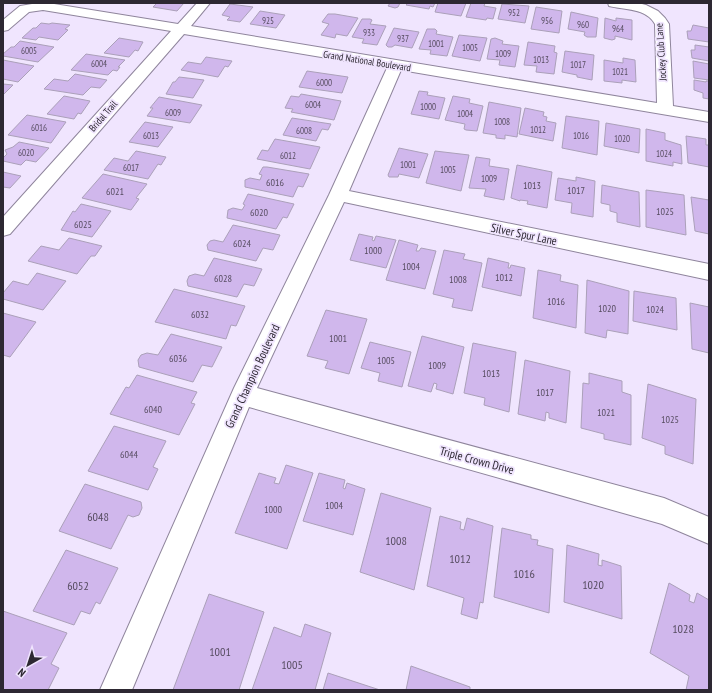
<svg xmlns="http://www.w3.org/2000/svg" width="712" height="693" viewBox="0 0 712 693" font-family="'PT Sans Narrow',sans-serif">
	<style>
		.building { fill: #d0b7ec; stroke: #aba0b9 }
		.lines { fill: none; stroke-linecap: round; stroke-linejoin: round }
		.street-casing { stroke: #8f859c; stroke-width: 2 }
		.street { fill: #fff; fill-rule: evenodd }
		.labels { text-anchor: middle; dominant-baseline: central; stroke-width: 3.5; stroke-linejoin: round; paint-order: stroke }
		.far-number-label { font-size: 9px; fill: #564c60 }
		.far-street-label { font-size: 10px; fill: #2d2832; stroke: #f0e5fe }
		.number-label { font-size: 10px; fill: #564c60 }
		.street-label { font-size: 12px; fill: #2d2832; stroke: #f0e5fe }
		.near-number-label { font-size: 12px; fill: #564c60 }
	</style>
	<rect width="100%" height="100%" fill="#f0e5fe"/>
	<g class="building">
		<path d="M157,3H184L177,11L153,7Z"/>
		<path d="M390,3H400L398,7L395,8L388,6Z"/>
		<path d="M408,3H435L433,7L430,6L429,9L406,5Z"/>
		<path d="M438,3H466L461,16L435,12Z"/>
		<path d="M471,3H485L484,6L496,8L493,19L487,18L486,20L466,17Z"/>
		<path d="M230,4L253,7L240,22L227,20L230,17L222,15Z"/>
		<path d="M502,4L529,6L525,23L498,19Z"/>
		<path d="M536,7L562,11L559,33L531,29Z"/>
		<path d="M260,11L285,15L276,28L250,24Z"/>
		<path d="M571,12L598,18L596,37H587L584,35L585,32L568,29Z"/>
		<path d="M328,14H335L358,18L347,36L336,34L335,38L321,35L329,24L322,22Z"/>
		<path d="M605,18L616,21V18L632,20V40L615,36V39L612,40L604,38Z"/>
		<path d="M362,19H370L372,20L370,24L386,26L377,45L362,43L364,39L352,37Z"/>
		<path d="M41,23L49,24L52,23L70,25L65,29L68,30L58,40L39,37L36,40L22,38L33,28H36Z"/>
		<path d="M693,25L709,28V42L688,39L687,31H691Z"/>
		<path d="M394,28L419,32L412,48L395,45L392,47H388L386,45Z"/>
		<path d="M427,29H435L437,31L436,34L453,37L447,56L430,54L431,50L419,49Z"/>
		<path d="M459,35L487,38L480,61L452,56Z"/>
		<path d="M119,38L143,42L138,51L135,50L129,57L104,53Z"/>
		<path d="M495,38L503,41L502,44L519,46L515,67L499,65L500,60L487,59L491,39Z"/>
		<path d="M20,41L54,47L38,62L3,56V54L11,47H14Z"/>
		<path d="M528,42L555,46L554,52L557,53L554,74L536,72L537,66L524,65Z"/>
		<path d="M695,45L709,47V61L692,58L691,50H695Z"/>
		<path d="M565,51L594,55L592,80L577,77V75L562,72Z"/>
		<path d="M86,54L125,60L118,67H120L117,71L113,70L108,75L71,70Z"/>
		<path d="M206,57L232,61L228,67L225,66L218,77L181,70L188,62L201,64Z"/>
		<path d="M623,58L635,60L636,82L622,80V83L604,81V60L623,63Z"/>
		<path d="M3,60L34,66L18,82L3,79Z"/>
		<path d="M693,61L709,64V80L694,78Z"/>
		<path d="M307,71L348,77L342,93L299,87Z"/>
		<path d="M75,74L107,80L100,88L91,87L83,95L44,89L54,79L68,81Z"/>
		<path d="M179,77L204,80L193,98L166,94L173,82H175Z"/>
		<path d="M694,80L706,82V81H709V99L703,98V93L694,90Z"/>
		<path d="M3,84L13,85L3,95Z"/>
		<path d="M419,91L428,92L427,95L445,98L439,119L411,114Z"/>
		<path d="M301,94L341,101L334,120L291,112L293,109L285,108L291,96L299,97Z"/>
		<path d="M64,96L90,101L81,114L78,113L74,119L47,114Z"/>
		<path d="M453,96L470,99L469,103L483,106L477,131L466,130L464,129L465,124L445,120Z"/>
		<path d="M159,97L202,105L190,123L147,116L153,108H150Z"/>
		<path d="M489,102L521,108L517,137L505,135V139L496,138V135L483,133Z"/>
		<path d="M525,108L544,112L543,116L547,117L546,121L556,123L553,141L519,134Z"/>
		<path d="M27,115L66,122L51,143L8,135Z"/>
		<path d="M566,116L599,121L597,155L562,148Z"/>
		<path d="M292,118L331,124L328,130L322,129L316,141L283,135Z"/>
		<path d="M145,122L173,127L158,147L129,142Z"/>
		<path d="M606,123L640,129L639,153L604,146Z"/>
		<path d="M646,129L665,133V140L681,145L682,164L673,162V166L646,161Z"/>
		<path d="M686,136L706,139V145H709V167L688,163Z"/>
		<path d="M275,139L320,147L310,169L257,159L262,150L268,151Z"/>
		<path d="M19,142L49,148L36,162L26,160L21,165L3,161V158L7,154L5,150L13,147Z"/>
		<path d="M399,148L428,154L419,178L399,174L398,177H389L388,175Z"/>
		<path d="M136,151L166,157L161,165L158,164L148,179L104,170L114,158L128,161Z"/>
		<path d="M435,151L469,155L461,191L426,183Z"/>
		<path d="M476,157L490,159L489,166L509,169L504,200L484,196L486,189L469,188Z"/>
		<path d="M517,165L552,172L547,208L527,204L528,201L520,200V201L511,198Z"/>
		<path d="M263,167H267L309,174L303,187L298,186L293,197L245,187V180L250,178L260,180L262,175L259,174Z"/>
		<path d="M3,172L21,176L10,188L3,187Z"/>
		<path d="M103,174L147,184L136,198L139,199L131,210L82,198Z"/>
		<path d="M576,177L595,181L593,217L571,213L572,203L555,200L558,178L576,181Z"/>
		<path d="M602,185L639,192L640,227L617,222V213L610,211V205L601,203Z"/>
		<path d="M646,190L684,195L686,235L646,227Z"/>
		<path d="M248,194L294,204L287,218L283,217L276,229L227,218L228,210L233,208L242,210L245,205L243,204Z"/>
		<path d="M691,197L709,200V234L695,231Z"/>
		<path d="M81,204L111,211L92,237L61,230L73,211L75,212Z"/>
		<path d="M233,225L280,235L273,250L263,248L256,261L208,250L207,245L210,241L214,240L223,242Z"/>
		<path d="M359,234L373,237L372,240L374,241L376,236L396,240L386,268L350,260Z"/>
		<path d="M69,238L102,246L95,256H91L77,274L28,261L41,246L59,250Z"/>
		<path d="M399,240L418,245L416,251H419L421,248L436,251L425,289L386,280Z"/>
		<path d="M444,250L465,254L463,259L482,263L472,311L452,307L454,299L433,294Z"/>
		<path d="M214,258L262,269L254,286L244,284L237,297L188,286L187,281L189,276L195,274L204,276Z"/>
		<path d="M488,258L509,263L508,268H510L511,265L525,268L521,296L482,287Z"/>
		<path d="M538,270L561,275L560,281L578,285L576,328L533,318Z"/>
		<path d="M37,273L66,281L43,310L3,299V293L13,281L28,285Z"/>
		<path d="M587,280L629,291L628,334L607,330L606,338L585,333Z"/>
		<path d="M174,289L245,306L236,326L231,325L226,339L155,322Z"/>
		<path d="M634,291L676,298L677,330L633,321Z"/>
		<path d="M690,303L709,307V353L692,349Z"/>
		<path d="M326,310L367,319L349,374L325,368L328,361L307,356Z"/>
		<path d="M3,313L36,322L10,357L3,355Z"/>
		<path d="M171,334L222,347L212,367L202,365L193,382L139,367L138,360L141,355L147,353L158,355Z"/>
		<path d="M422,336L464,347L453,394L436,389L437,384L434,383L431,392L408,386Z"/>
		<path d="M370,342L411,352L402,387L378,381L380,373L361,368Z"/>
		<path d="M473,343L516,352L509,412L484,405L485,398L464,393Z"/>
		<path d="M525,360L570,371L566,423L549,418V413L546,412L545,421L518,414Z"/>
		<path d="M589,373L622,381V392L631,395V445L604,439V434L581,428L583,383L589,384Z"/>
		<path d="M137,375L197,392L191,403L195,404L179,435L110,414L126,387L129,388Z"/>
		<path d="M648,384L696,399L693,464L665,454V446L642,438Z"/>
		<path d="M114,426L166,441L153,467L158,469L148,490L88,471Z"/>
		<path d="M286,465L313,473L287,549L235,533L259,473L276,478L274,483L279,484Z"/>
		<path d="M319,473L345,480L343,488L345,489L347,483L365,489L353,535L303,521Z"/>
		<path d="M85,484L141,502L142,508L139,515L133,517L128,515L111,549L59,531Z"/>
		<path d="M381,493L431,508L414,590L360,572Z"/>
		<path d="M440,516L461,522L460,529L464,530L467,518L493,526L483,603L480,602L477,619L461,614L464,598L427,586Z"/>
		<path d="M502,528L531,535V539L538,540L537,545L553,549L549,613L494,597Z"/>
		<path d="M567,545L599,554L598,565L602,566V560L621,566L622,619L564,602Z"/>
		<path d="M66,550L118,568L100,604L96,602L90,614L81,611L74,625L33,611Z"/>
		<path d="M669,583L690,595L689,601L694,603L697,593L709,600V690H686L689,676L650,653Z"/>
		<path d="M209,594L264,612L239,690H173Z"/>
		<path d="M3,611L67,633L51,664L59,668L48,690H3Z"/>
		<path d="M305,624L331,633L315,690H252L274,627L301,637Z"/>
		<path d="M411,666L470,687V690H406Z"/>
		<path d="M328,673L380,690H323Z"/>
	</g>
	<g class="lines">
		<g class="street-casing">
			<path id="street" d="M38,3H48L178,24L197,3H210L191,26L657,103L655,24C646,8 625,10 609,6L608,3H638L646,5L658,11L665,18L669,24L673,106L709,112V122L401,70L349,191L709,264V280L344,202L257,388L664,498L709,517V544L662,524L249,407L132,690H100L234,388L329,195L387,68L184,34L10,234L3,236V217L171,31L43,10L29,12L8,30L3,31V20L20,6Z"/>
		</g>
		<use href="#street" class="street"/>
	</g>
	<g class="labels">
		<g class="far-number-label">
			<text x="514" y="12">952</text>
			<text x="268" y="20">925</text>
			<text x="547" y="20">956</text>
			<text x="583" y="24">960</text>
			<text x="618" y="28">964</text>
			<text x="369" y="32">933</text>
			<text x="403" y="38">937</text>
			<text x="436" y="43">1001</text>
			<text x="470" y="47">1005</text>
			<text x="29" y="50">6005</text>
			<text x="503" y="53">1009</text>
			<text x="541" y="59">1013</text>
			<text x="99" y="63">6004</text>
			<text x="578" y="64">1017</text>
			<text x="620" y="71">1021</text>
			<text x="324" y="82">6000</text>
			<text x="313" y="104">6004</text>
			<text x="428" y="106">1000</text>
			<text x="173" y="112">6009</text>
			<text x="465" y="113">1004</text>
			<text x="502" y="121">1008</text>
			<text x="39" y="127">6016</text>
			<text x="538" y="129">1012</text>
			<text x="304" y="130">6008</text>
			<text x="151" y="135">6013</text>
			<text x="581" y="135">1016</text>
			<text x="622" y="138">1020</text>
			<text x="26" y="152">6020</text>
			<text x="664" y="153">1024</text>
			<text x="288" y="155">6012</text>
			<text x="408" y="164">1001</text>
			<text x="131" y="167">6017</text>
			<text x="448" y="169">1005</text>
			<text x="489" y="178">1009</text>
		</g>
		<g class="far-street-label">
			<text transform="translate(661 52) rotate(-94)">Jockey Club Lane</text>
			<text transform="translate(367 61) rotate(9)">Grand National Boulevard</text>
			<text transform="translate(103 116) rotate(-49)">Bridal Trail</text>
		</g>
		<g class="number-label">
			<text x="275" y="182">6016</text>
			<text x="532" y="185">1013</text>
			<text x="576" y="190">1017</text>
			<text x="115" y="191">6021</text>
			<text x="665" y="211">1025</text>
			<text x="259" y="212">6020</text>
			<text x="83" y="224">6025</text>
			<text x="242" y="243">6024</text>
			<text x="373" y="250">1000</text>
			<text x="411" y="266">1004</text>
			<text x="504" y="277">1012</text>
			<text x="223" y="278">6028</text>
			<text x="458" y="279">1008</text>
			<text x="556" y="301">1016</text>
			<text x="607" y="308">1020</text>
			<text x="655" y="309">1024</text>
			<text x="200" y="314">6032</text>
			<text x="338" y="338">1001</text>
			<text x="178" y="358">6036</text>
			<text x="386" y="360">1005</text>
			<text x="437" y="365">1009</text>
			<text x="491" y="373">1013</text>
			<text x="545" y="392">1017</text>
			<text x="153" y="409">6040</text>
			<text x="606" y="412">1021</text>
			<text x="670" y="419">1025</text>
			<text x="129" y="454">6044</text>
			<text x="334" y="505">1004</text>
			<text x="273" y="509">1000</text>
		</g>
		<g class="street-label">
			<text transform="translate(524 234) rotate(12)">Silver Spur Lane</text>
			<text transform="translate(252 376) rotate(-65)">Grand Champion Boulevard</text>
			<text transform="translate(477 460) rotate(15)">Triple Crown Drive</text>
		</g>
		<g class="near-number-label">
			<text x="98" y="516">6048</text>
			<text x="396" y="540">1008</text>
			<text x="460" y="558">1012</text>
			<text x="524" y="573">1016</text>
			<text x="593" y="584">1020</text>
			<text x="78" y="585">6052</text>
			<text x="683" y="628">1028</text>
			<text x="220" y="651">1001</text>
			<text x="292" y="664">1005</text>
		</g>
	</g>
	<rect width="712" height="693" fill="none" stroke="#2d2832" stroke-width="8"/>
	<g transform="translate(28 665) rotate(219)" stroke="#f0e5fe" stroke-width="3" paint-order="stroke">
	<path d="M0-3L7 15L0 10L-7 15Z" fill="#2d2832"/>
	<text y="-6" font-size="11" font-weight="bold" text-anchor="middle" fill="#2d2832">N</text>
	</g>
</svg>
